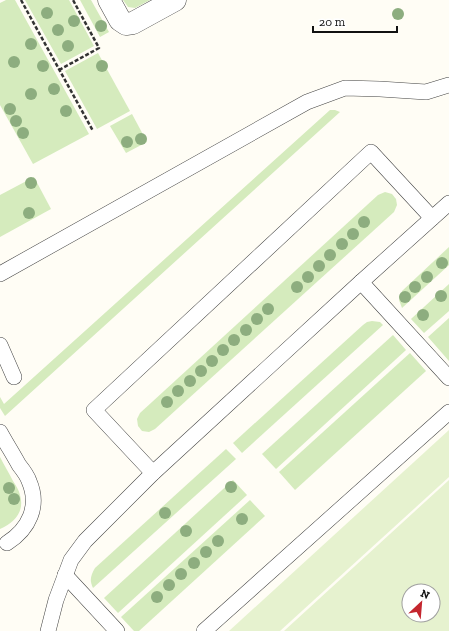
<svg xmlns="http://www.w3.org/2000/svg" width="449" height="631" viewBox="0 0 449 631" font-family="'Zilla Slab',serif">
	<style>
		.green { fill: #d5ebbd }
		.pitch { fill: #e6f2cf; fill-rule: evenodd }
		.lines { fill: none; stroke-linecap: round; stroke-linejoin: round }
		.service-casing { stroke: #444; stroke-width: 16 }
		.minor-casing { stroke: #444; stroke-width: 23 }
		.path { stroke: #333; stroke-width: 2.5; stroke-dasharray: 4 2; stroke-linecap: butt }
		.service { stroke: #fff; stroke-width: 15 }
		.minor { stroke: #fff; stroke-width: 22 }
		.tree { fill: #8dad7f }
	</style>
	<rect width="100%" height="100%" fill="#fffdf5"/>
	<g class="green">
		<path d="M6,0H15L89,134L33,164L0,105V3Z"/>
		<path d="M25,0H69L94,46L61,64Z"/>
		<path d="M80,0H91L109,32L100,37Z"/>
		<path d="M123,0H150L135,8L128,7Z"/>
		<path d="M98,53L130,111L97,129L65,71Z"/>
		<path d="M330,110H335L340,112L5,416L0,408V397L4,404Z"/>
		<path d="M132,114L147,142L126,153L110,126Z"/>
		<path d="M34,177L51,209L0,237V195Z"/>
		<path d="M385,192L392,194L396,199L397,205L394,212L155,429L149,432L142,431L138,426L137,419L140,413L378,195Z"/>
		<path d="M449,247V265L402,308L399,300L402,291Z"/>
		<path d="M449,284V311L424,333L411,319Z"/>
		<path d="M449,318V361L428,337Z"/>
		<path d="M372,321L380,322L383,325L242,453L233,443L363,325L367,322Z"/>
		<path d="M393,335L406,350L276,469L262,454Z"/>
		<path d="M410,353L426,371L295,490L279,472Z"/>
		<path d="M226,449L236,459L93,588C89,580 91,575 95,568Z"/>
		<path d="M0,457C4,465 9,473 13,481C16,486 19,490 20,495C25,512 14,523 0,529Z"/>
		<path d="M233,480L247,495L118,613L104,598Z"/>
		<path d="M250,500L265,516L139,631H134L121,617Z"/>
	</g>
	<g class="pitch">
		<path d="M449,430V477L280,631H229Z"/>
		<path d="M449,480V631H284ZM409,591H433V615H409Z"/>
	</g>
	<g class="lines">
		<g class="service-casing">
			<g id="service">
				<path d="M0,274L307,102L345,88L380,89L426,92L449,85"/>
				<path d="M361,282L449,378"/>
				<path d="M0,345L14,377"/>
				<path d="M0,432C6,443 13,454 19,465C23,470 27,475 29,481C40,506 29,529 7,543"/>
				<path d="M153,473L94,410L371,152L432,218"/>
				<path d="M65,575L117,631"/>
				<path d="M48,631L56,600L71,560L85,541L153,473L361,282L449,203"/>
				<path d="M204,631L449,412"/>
			</g>
		</g>
		<g class="minor-casing">
			<path id="minor" d="M109,0L120,20L126,24L133,23L175,0"/>
		</g>
		<g class="path">
			<path d="M21,0L93,131"/>
			<path d="M59,70L99,48L73,0"/>
		</g>
		<use href="#service" class="service"/>
		<use href="#minor" class="minor"/>
	</g>
	<g class="tree">
		<circle cx="47" cy="13" r="6"/>
		<circle cx="398" cy="14" r="6"/>
		<circle cx="74" cy="21" r="6"/>
		<circle cx="101" cy="26" r="6"/>
		<circle cx="58" cy="30" r="6"/>
		<circle cx="31" cy="44" r="6"/>
		<circle cx="68" cy="46" r="6"/>
		<circle cx="14" cy="62" r="6"/>
		<circle cx="43" cy="66" r="6"/>
		<circle cx="102" cy="66" r="6"/>
		<circle cx="54" cy="89" r="6"/>
		<circle cx="31" cy="94" r="6"/>
		<circle cx="10" cy="109" r="6"/>
		<circle cx="66" cy="111" r="6"/>
		<circle cx="16" cy="121" r="6"/>
		<circle cx="23" cy="133" r="6"/>
		<circle cx="141" cy="139" r="6"/>
		<circle cx="127" cy="142" r="6"/>
		<circle cx="31" cy="183" r="6"/>
		<circle cx="29" cy="213" r="6"/>
		<circle cx="364" cy="222" r="6"/>
		<circle cx="353" cy="234" r="6"/>
		<circle cx="342" cy="244" r="6"/>
		<circle cx="330" cy="255" r="6"/>
		<circle cx="442" cy="263" r="6"/>
		<circle cx="319" cy="266" r="6"/>
		<circle cx="308" cy="277" r="6"/>
		<circle cx="427" cy="277" r="6"/>
		<circle cx="297" cy="287" r="6"/>
		<circle cx="415" cy="287" r="6"/>
		<circle cx="441" cy="296" r="6"/>
		<circle cx="405" cy="297" r="6"/>
		<circle cx="268" cy="309" r="6"/>
		<circle cx="423" cy="315" r="6"/>
		<circle cx="257" cy="319" r="6"/>
		<circle cx="246" cy="330" r="6"/>
		<circle cx="234" cy="340" r="6"/>
		<circle cx="223" cy="350" r="6"/>
		<circle cx="212" cy="361" r="6"/>
		<circle cx="201" cy="371" r="6"/>
		<circle cx="190" cy="381" r="6"/>
		<circle cx="178" cy="391" r="6"/>
		<circle cx="167" cy="402" r="6"/>
		<circle cx="231" cy="487" r="6"/>
		<circle cx="9" cy="488" r="6"/>
		<circle cx="14" cy="499" r="6"/>
		<circle cx="165" cy="513" r="6"/>
		<circle cx="242" cy="519" r="6"/>
		<circle cx="186" cy="531" r="6"/>
		<circle cx="218" cy="541" r="6"/>
		<circle cx="206" cy="552" r="6"/>
		<circle cx="194" cy="563" r="6"/>
		<circle cx="181" cy="574" r="6"/>
		<circle cx="169" cy="585" r="6"/>
		<circle cx="157" cy="597" r="6"/>
	</g>
	<g transform="translate(421 603) rotate(26)"><circle r="19" fill="#ffffff" stroke="#a0a0a0"/>
	<path d="M0-3L7 15L0 10L-7 15Z" fill="#c4262e"/>
	<text y="-6" font-size="11" font-weight="bold" text-anchor="middle" fill="#111111">N</text>
	</g>
	<path d="M313 26v6h84v-6" fill="none" stroke="#111111" stroke-width="2"/>
	<text x="319" y="26" font-size="12" fill="#111111" stroke="#ffffff" stroke-width="3" paint-order="stroke">20 m</text>
</svg>
